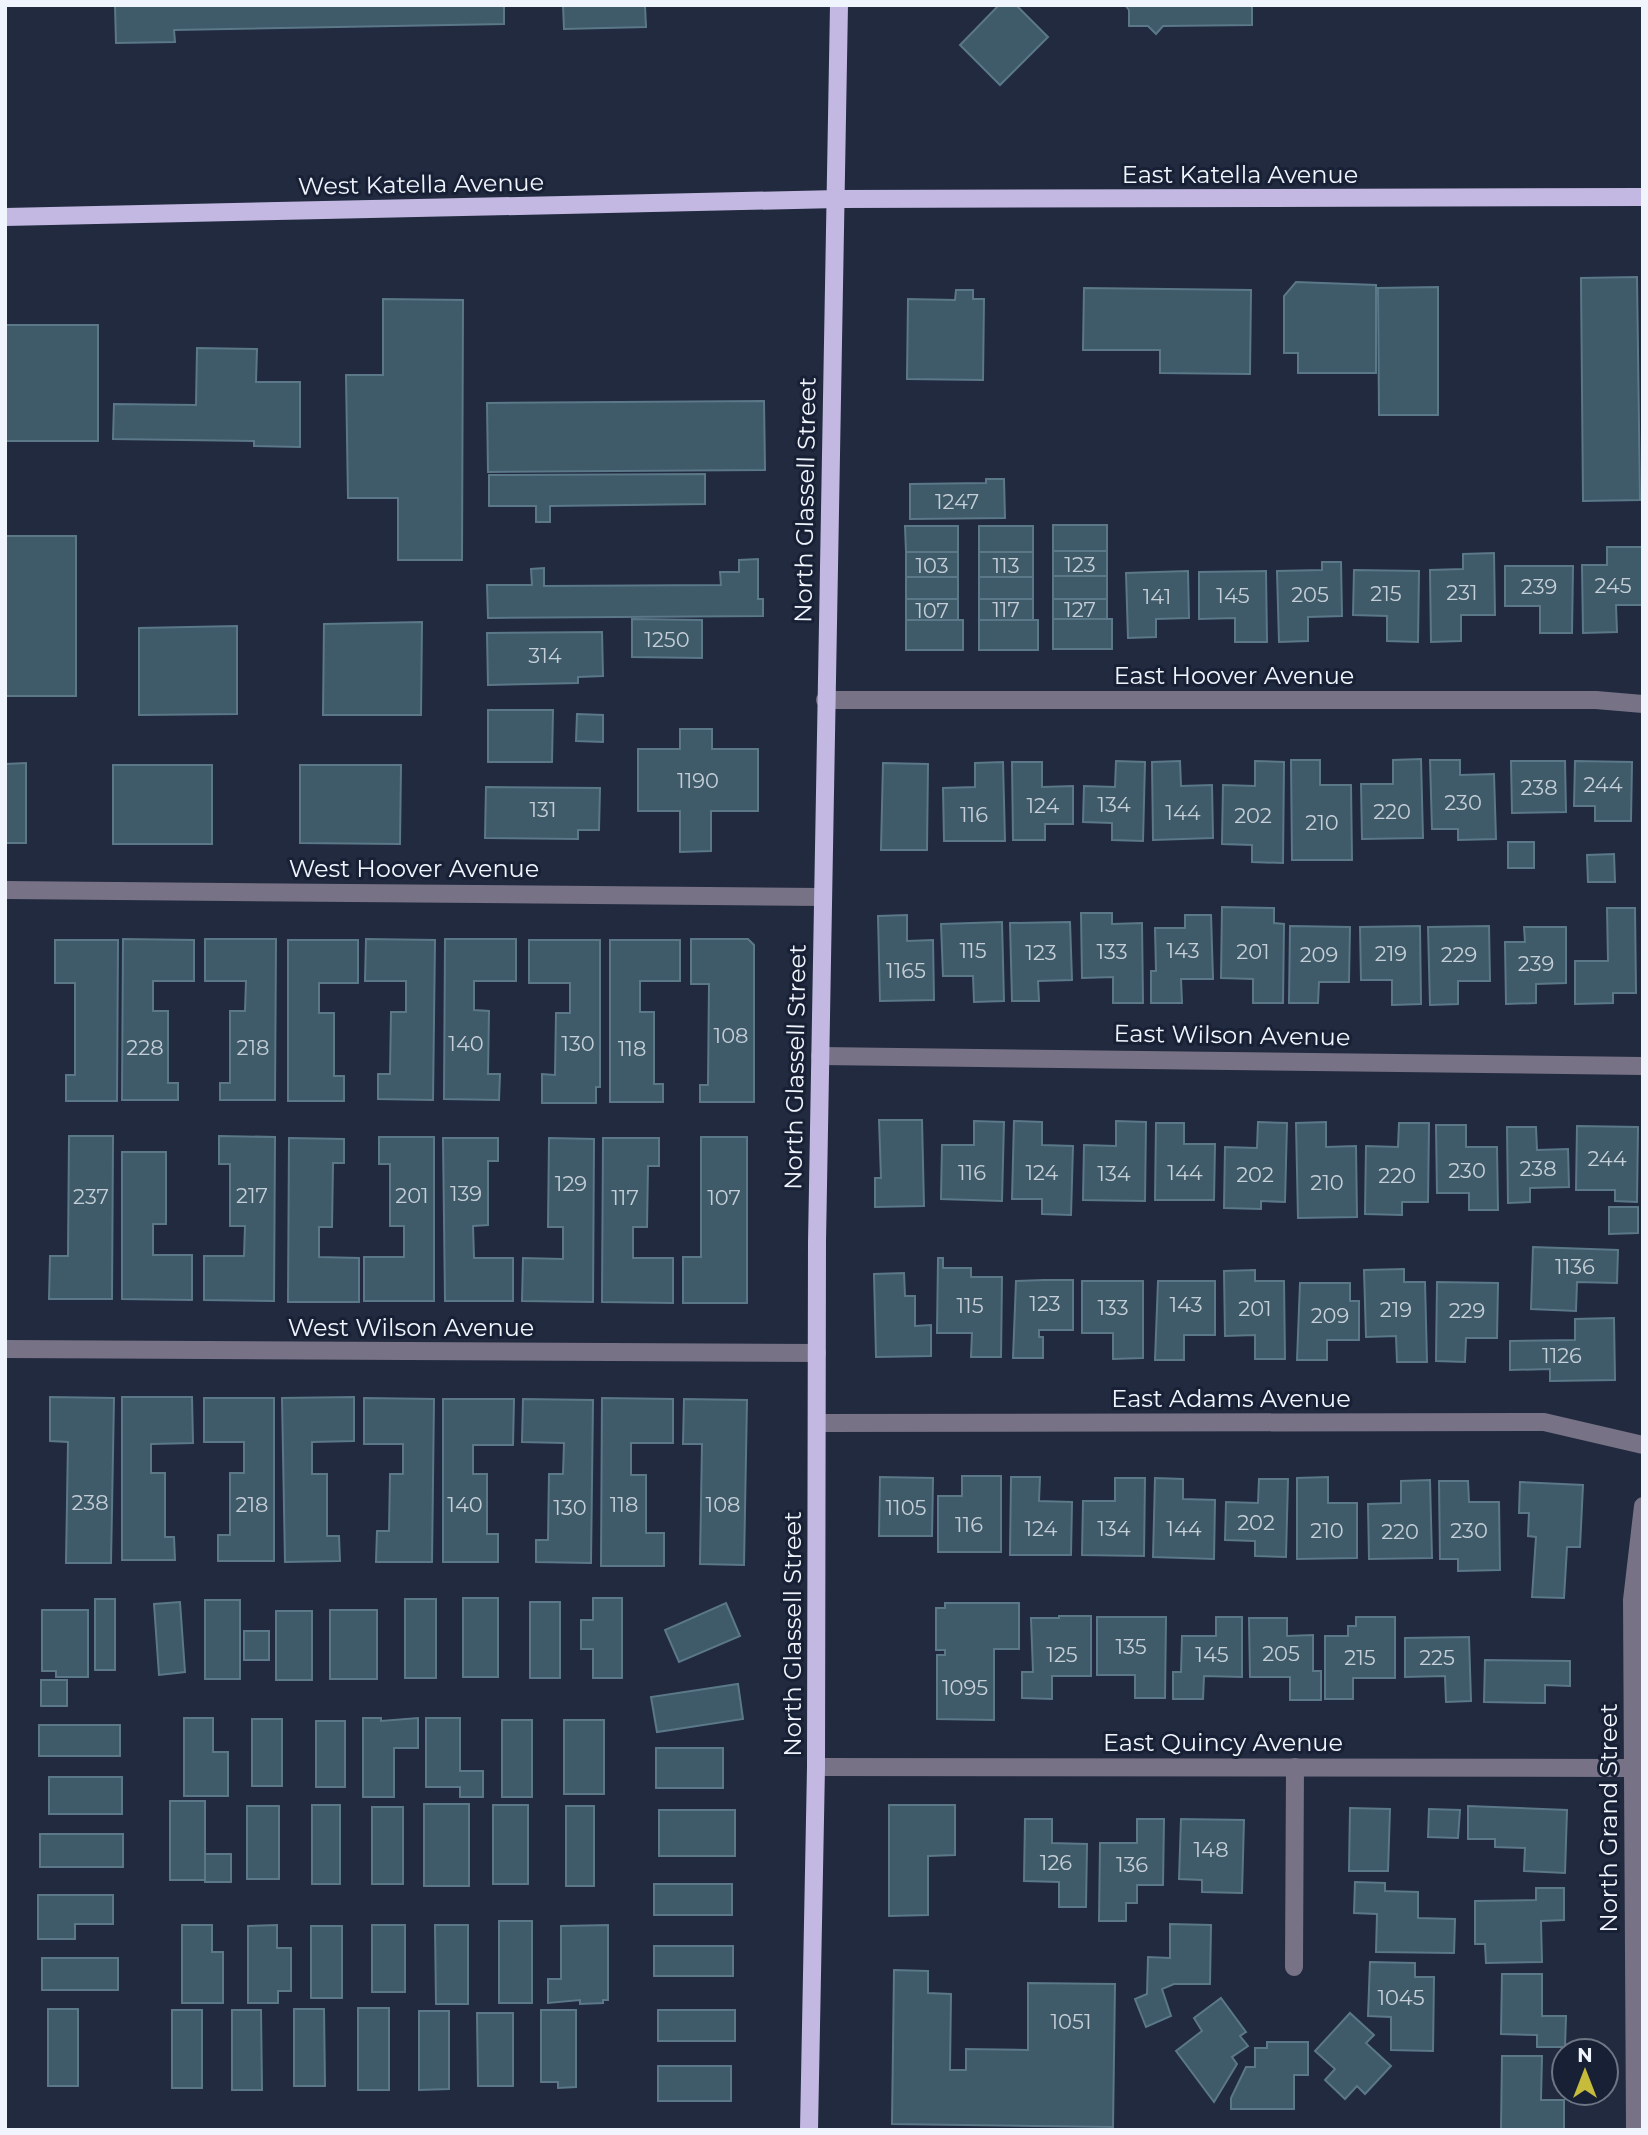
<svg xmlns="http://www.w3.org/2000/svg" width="1648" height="2135" viewBox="0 0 1648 2135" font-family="Montserrat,sans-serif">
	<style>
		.building { fill: #3f5a69; stroke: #5b7888; stroke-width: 2 }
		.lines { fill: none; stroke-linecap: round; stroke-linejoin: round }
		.minor { stroke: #777285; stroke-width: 18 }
		.major { stroke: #c3b8e1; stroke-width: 18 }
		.labels { text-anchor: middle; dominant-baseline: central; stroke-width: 6; stroke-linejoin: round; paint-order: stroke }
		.number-label { font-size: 21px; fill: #c4ced7 }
		.street-label { font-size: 24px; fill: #f0f4fc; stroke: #172035 }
	</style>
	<rect width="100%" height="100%" fill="#212a3f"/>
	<g class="building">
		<path d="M115,5H504V24L174,30L175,42L116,43Z"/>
		<path d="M563,5H645L646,27L564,29Z"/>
		<path d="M999,5H1016L1048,37L1000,85L960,45Z"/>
		<path d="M1125,5H1252V25L1163,26L1156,34L1148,26H1129V10Z"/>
		<path d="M1637,277L1640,500L1583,501L1581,278Z"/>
		<path d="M1296,282L1376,285V373H1298V353H1284V296Z"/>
		<path d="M1438,287V415H1379L1378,288Z"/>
		<path d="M1084,288L1251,290L1250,374L1160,373V350H1083Z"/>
		<path d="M956,290H973V299H984L983,380L907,379L908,299L955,300Z"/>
		<path d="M383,299L463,300L462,560H398V498H348L346,375H383Z"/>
		<rect x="5" y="325" width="93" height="116"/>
		<path d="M197,348L257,349L256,382H300V447L254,446V441L113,439L114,404L196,405Z"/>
		<path d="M764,401L765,470L488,472L487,403Z"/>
		<path d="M705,474V504L550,506V522H536V506H489V475Z"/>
		<path d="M986,479H1004L1005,518L910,519V484L986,483Z"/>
		<rect x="1053" y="525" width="54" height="26"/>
		<path d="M905,526H958V552H906Z"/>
		<rect x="979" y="526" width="54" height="26"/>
		<rect x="5" y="536" width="71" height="160"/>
		<path d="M1607,547H1643V605H1616L1617,632L1583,633L1582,565H1607Z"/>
		<rect x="1053" y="551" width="54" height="25"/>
		<rect x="906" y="552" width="52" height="25"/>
		<rect x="979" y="552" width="54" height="25"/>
		<path d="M1494,553L1495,615H1461V641L1431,642L1430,570L1463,569V554Z"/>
		<path d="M758,559V599H763V616L488,618L487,585H532L531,569L544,568V586L721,585L720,572H739V560Z"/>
		<path d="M1322,562H1341L1342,616L1308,617V641L1279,642L1277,571L1322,570Z"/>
		<path d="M1505,566H1573L1572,633H1540V606H1505Z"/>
		<path d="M1354,570L1419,571L1418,642L1387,641V616L1353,615Z"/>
		<path d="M1188,571L1189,618L1156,619V637L1128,638L1126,573Z"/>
		<path d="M1266,571L1267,642H1235V618L1199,619V572Z"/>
		<rect x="1053" y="576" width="54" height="23"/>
		<rect x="906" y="577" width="52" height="22"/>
		<rect x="979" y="577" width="54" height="22"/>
		<rect x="906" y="599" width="52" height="21"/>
		<rect x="979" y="599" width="54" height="21"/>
		<rect x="1053" y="599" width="54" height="20"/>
		<path d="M632,619L702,620V658L632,657Z"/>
		<rect x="1053" y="619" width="59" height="30"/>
		<rect x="906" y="620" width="57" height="30"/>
		<rect x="979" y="620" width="59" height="30"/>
		<path d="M422,622L421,715H323L324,624Z"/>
		<path d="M237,626V714L139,715V628Z"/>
		<path d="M602,632L603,676L578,677V683L488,685L487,633Z"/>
		<path d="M488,710H553L552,762H488Z"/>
		<path d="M577,714L603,715V742L576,741Z"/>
		<path d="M680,729H712V749H758V811H711V851L680,852V811H638V749H680Z"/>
		<path d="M1421,759L1423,838L1362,839L1361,784H1393V760Z"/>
		<path d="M1291,760H1320V785H1351L1352,860H1292Z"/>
		<path d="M1430,760H1460V775L1494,774L1496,839L1458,840V829H1432Z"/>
		<path d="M1116,761L1145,762L1143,841L1112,840V823L1083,822L1084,786L1115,787Z"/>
		<path d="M1180,761L1181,786L1212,785L1213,838L1153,840L1152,762Z"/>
		<path d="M1255,761L1284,762L1283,863L1252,862V845L1222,844L1223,785L1255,786Z"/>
		<path d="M1511,761H1565L1566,812L1512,813Z"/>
		<path d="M1575,761L1632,762L1631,821H1595V806H1574Z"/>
		<path d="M1003,762L1005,841H944L943,788L975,787V763Z"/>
		<path d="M1012,762H1042V787L1073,786V824H1045V840H1013Z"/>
		<path d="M26,763V843H5V764Z"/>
		<path d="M883,763L928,764L927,850H881Z"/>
		<rect x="113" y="765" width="99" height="79"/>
		<path d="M300,765H401L400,844L300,843Z"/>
		<path d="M486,787L600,788L599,830H578V839L485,838Z"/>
		<rect x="1508" y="842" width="26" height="26"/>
		<path d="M1614,854L1615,882H1588L1587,855Z"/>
		<path d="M1222,907L1274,908V923L1284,924L1283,1003H1253V979L1221,978Z"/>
		<path d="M1607,908H1635L1636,993H1613V1003L1575,1004V961H1608Z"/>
		<path d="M1081,913H1112V924L1142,923L1143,1003H1113V977L1082,978Z"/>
		<path d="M907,915V941L933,940L934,1000L880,1001L878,916Z"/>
		<path d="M1185,915H1211L1213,979H1181L1182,1003H1151V971H1156L1155,928H1185Z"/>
		<path d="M1002,922L1004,1001L974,1002L973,976H943L941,924Z"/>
		<path d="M1070,922L1072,980L1038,981L1039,1001H1012L1010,923Z"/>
		<path d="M1290,926L1350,927L1349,982H1319L1318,1003H1289Z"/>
		<path d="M1420,926L1421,1004L1392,1005V980H1361L1360,927Z"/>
		<path d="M1489,926L1490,981H1458V1004L1430,1005L1428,927Z"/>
		<path d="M1524,927H1566V983L1536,984V1003L1506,1004L1505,942H1525Z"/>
		<path d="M123,939L194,940V981H153V1011H168V1083H178V1100H122Z"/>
		<path d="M205,939H276L275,1100H220V1083H230V1011H245L246,981H205Z"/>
		<path d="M366,939L435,940L433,1100L378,1099V1074H390L391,1012H406V981H365Z"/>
		<path d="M445,939H516V981H474V1010L489,1011L488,1074H500L499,1100L444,1099Z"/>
		<path d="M691,939H748L754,945V1102H700V1085H708L709,984H691Z"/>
		<path d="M55,940H118L117,1101H66V1075H75V983H55Z"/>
		<path d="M288,940H358V983H319V1013H334V1076H344V1101H288Z"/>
		<path d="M529,940H600V1087H596V1103H542V1074L555,1075L556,1013H570V983H529Z"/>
		<path d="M610,940H680V981H640V1012H654V1084H663V1102H610Z"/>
		<path d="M879,1120H922L924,1206L875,1207V1178H881Z"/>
		<path d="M974,1121L1004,1122L1002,1201L941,1199L942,1145H974Z"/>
		<path d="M1014,1121L1042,1122V1145L1073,1146L1071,1215L1042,1214V1199H1012Z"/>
		<path d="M1116,1121L1146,1122L1145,1201L1083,1200L1084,1145L1116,1146Z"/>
		<path d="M1258,1122L1287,1123L1285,1202L1261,1201V1209L1224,1208L1225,1147L1257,1148Z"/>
		<path d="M1326,1122V1147L1356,1146L1357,1217L1298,1218L1296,1123Z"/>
		<path d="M1156,1123H1184V1144H1215L1214,1200H1155Z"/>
		<path d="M1399,1123H1429L1428,1202H1402V1215L1365,1214L1366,1146L1398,1147Z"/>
		<path d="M1436,1125H1466V1147H1497L1498,1210H1469V1193H1437Z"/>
		<path d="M1577,1126L1638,1127L1637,1202L1615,1201V1190H1576Z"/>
		<path d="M1507,1127H1536L1537,1150L1568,1149L1569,1187L1530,1188V1202L1508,1203Z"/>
		<path d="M69,1136H113L112,1299H49L50,1256H68Z"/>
		<path d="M219,1136L275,1137L274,1301L204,1300V1256H244L245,1226H230V1164H219Z"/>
		<path d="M379,1137H434V1301H364V1257H404V1226H390V1164H379Z"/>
		<path d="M701,1137H747V1303H683V1257H701Z"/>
		<path d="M289,1138L344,1139V1163H333L332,1227H319V1257L359,1258V1302H288Z"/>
		<path d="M443,1138H498V1161H488V1225L473,1226L474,1258H513V1301H445Z"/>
		<path d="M549,1138L594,1139L593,1302L522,1301L523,1258L563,1259V1227H548Z"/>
		<path d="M603,1138H659V1166H648L647,1227H633V1258H673V1303L602,1302Z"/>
		<path d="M122,1152H166V1224H153V1255H192V1300L122,1299Z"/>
		<path d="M1609,1207H1638V1233L1609,1234Z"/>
		<path d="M1533,1247L1618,1250L1617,1283L1577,1282L1576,1311L1531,1309Z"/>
		<path d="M938,1258H943V1268H971V1277H1002L1001,1357H971L972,1333H937Z"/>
		<path d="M1404,1269V1282H1425L1427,1362H1397L1396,1336L1366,1337L1364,1270Z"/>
		<path d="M1255,1270V1281H1284L1285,1359H1255V1335L1225,1336L1224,1271Z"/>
		<path d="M904,1273L905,1296H915V1326L931,1325V1356L876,1357L874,1274Z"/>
		<path d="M1044,1280H1073V1330H1039V1337H1043V1358H1013L1016,1281Z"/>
		<path d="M1082,1281H1143V1358L1113,1359V1333H1082Z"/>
		<path d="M1158,1281H1215V1335H1184V1360H1155Z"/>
		<path d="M1437,1282L1498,1283L1497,1338H1466L1465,1362L1436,1361Z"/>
		<path d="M1300,1283H1350V1301H1359V1340H1327V1360H1297Z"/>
		<path d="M1614,1318L1615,1380L1550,1381V1369L1510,1370V1341L1575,1340V1319Z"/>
		<path d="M50,1397L114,1398L111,1563H66L68,1442L50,1441Z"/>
		<path d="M122,1397H192L193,1443L151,1444V1473H165V1537H174L175,1560H122Z"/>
		<path d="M354,1397V1441L312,1442V1474H327V1536H339L340,1561L285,1562L282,1398Z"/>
		<path d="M204,1398H274V1561H218V1535H230V1473H244V1442H204Z"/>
		<path d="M364,1398L434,1399L432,1562H376L377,1531H389L390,1474H403V1444H364Z"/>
		<path d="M602,1398L673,1399V1443H631V1475H646V1533H664V1566H601Z"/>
		<path d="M443,1399H514L513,1445H473V1474H487V1534H498V1562H443Z"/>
		<path d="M523,1399L593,1400L591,1563L536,1562V1540H548L549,1474H563L564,1443L522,1442Z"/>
		<path d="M684,1399L747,1400L744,1565L700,1564L702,1444H683Z"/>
		<path d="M962,1476H1001V1552H938V1496H962Z"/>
		<path d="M880,1477L933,1478L932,1536H879Z"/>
		<path d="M1011,1477H1040L1039,1501L1072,1502L1071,1555H1010Z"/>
		<path d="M1328,1477V1503H1357V1558L1297,1559V1478Z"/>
		<path d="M1115,1478H1145L1144,1556L1082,1555L1083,1501H1115Z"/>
		<path d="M1155,1478L1183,1479V1499L1215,1500L1214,1559L1153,1557Z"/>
		<path d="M1259,1479H1288L1286,1557L1255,1556V1541L1225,1540L1226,1502L1258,1503Z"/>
		<path d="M1430,1480L1432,1558L1369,1559L1368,1504L1401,1503V1481Z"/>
		<path d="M1439,1481H1468L1469,1502H1499L1500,1570L1458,1571V1559H1440Z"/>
		<path d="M1520,1482L1583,1485L1580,1547H1567L1564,1598L1532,1597L1536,1537L1528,1536L1529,1513H1519Z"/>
		<rect x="463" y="1598" width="35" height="79"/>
		<path d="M593,1598H622V1678H593V1649H581V1620H593Z"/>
		<rect x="95" y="1599" width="20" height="71"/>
		<rect x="405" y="1599" width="31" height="79"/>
		<rect x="205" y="1600" width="35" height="79"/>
		<path d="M180,1602L185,1672L159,1675L154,1604Z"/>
		<rect x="530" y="1602" width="30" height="76"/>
		<path d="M726,1603L740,1636L679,1662L665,1630Z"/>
		<path d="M945,1603H1019V1649H994V1720L937,1719V1655H945V1650H936V1608H945Z"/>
		<path d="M42,1610H88V1677H56V1671H42Z"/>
		<rect x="330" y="1610" width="47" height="69"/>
		<rect x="276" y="1611" width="36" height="69"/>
		<path d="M1059,1616H1091V1676H1052V1699L1022,1698V1672H1033L1031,1618H1059Z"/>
		<path d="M1097,1617H1166L1165,1698H1135V1675H1097Z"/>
		<path d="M1216,1617H1242V1677L1204,1676L1203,1699H1173V1672H1181L1182,1636H1216Z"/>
		<path d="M1356,1617H1395V1678H1353V1699H1325V1636H1348V1626H1356Z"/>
		<path d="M1249,1618H1287V1636L1313,1635V1671H1321V1700H1290V1677H1250Z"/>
		<rect x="244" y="1631" width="25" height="29"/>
		<path d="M1469,1637L1471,1701L1446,1702L1445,1676L1405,1677V1638Z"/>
		<path d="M1485,1660L1570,1661V1686L1545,1685V1703L1484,1702Z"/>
		<rect x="41" y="1680" width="26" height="26"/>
		<path d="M738,1684L743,1719L657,1732L651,1697Z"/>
		<path d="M184,1718H213V1752H228V1796H184Z"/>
		<path d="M363,1718H381V1721L418,1718V1748H394V1797H363Z"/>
		<path d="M426,1718H460V1771H483V1797H460V1787H426Z"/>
		<rect x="252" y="1719" width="30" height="67"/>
		<rect x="502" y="1720" width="30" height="77"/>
		<rect x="564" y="1720" width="40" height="74"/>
		<rect x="316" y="1721" width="29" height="66"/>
		<rect x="39" y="1725" width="81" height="31"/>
		<rect x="656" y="1748" width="67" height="40"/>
		<rect x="49" y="1777" width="73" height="37"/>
		<rect x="170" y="1801" width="35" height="79"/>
		<rect x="424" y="1804" width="45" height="82"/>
		<rect x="312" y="1805" width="28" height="79"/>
		<rect x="493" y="1805" width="35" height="79"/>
		<path d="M889,1805H955V1855L928,1856V1915L889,1916Z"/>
		<rect x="247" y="1806" width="32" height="73"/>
		<rect x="566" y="1806" width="28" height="80"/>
		<path d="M1468,1806L1567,1810L1565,1873L1524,1871L1525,1848L1495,1847V1839H1468Z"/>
		<rect x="372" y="1807" width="31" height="77"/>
		<path d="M1350,1808L1390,1809L1388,1871H1349Z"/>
		<path d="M1429,1809L1460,1810L1458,1838L1428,1837Z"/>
		<rect x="659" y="1810" width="76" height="46"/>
		<path d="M1025,1819H1052V1843L1087,1844L1086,1907H1059V1882L1024,1881Z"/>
		<path d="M1137,1819H1164L1163,1885H1137V1903H1126V1921H1099L1100,1843H1137Z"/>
		<path d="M1181,1819L1244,1820L1242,1893L1202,1892V1880L1179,1879Z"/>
		<rect x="40" y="1834" width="83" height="33"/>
		<rect x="205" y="1854" width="26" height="28"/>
		<path d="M1355,1882L1385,1883V1891L1418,1892V1918L1455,1919L1454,1953L1376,1952L1377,1914L1354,1913Z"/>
		<rect x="654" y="1884" width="78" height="31"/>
		<path d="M1536,1888H1564V1920L1541,1921L1542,1962L1486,1963L1485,1944H1475V1901L1536,1900Z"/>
		<path d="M38,1895H113V1924H75V1939H38Z"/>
		<rect x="499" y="1921" width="33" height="82"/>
		<path d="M1170,1924L1211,1925L1210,1984H1174L1162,1989L1171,2016L1146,2027L1135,1999L1147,1994L1148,1957L1170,1958Z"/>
		<path d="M182,1925H212V1952H223V2003H182Z"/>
		<path d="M277,1925V1948H291V1991H278V2003H248V1926Z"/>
		<rect x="372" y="1925" width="33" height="67"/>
		<path d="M435,1925H468V2004H436Z"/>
		<path d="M608,1925V2000H603V2003L580,2004V2000L548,2003V1979H561V1926Z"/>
		<rect x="311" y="1926" width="31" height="72"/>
		<rect x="654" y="1946" width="79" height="30"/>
		<rect x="42" y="1958" width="76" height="32"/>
		<path d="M1370,1962L1415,1963V1977H1434L1433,2051L1391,2050V2017L1368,2016Z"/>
		<path d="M894,1970L928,1971V1993L951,1994L950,2070H966V2049L1028,2050V1983L1115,1984L1113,2127L892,2124Z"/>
		<path d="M1502,1974H1542V2016H1566L1565,2047H1537V2035L1501,2034Z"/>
		<path d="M1221,1998L1246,2032L1240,2036L1248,2046L1232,2057L1237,2064L1214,2102L1176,2051L1202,2031L1194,2018Z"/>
		<rect x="358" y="2008" width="31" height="82"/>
		<rect x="48" y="2009" width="30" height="77"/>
		<path d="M294,2009H324L325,2086H294Z"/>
		<rect x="172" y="2010" width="30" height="78"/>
		<path d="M232,2010H261L262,2090H232Z"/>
		<path d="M541,2010H576V2087L558,2088V2082H541Z"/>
		<rect x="658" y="2010" width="77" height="31"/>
		<path d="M419,2011H449V2089L419,2090Z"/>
		<path d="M477,2013H513V2086H478Z"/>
		<path d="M1350,2013L1374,2035L1366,2043L1391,2066L1365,2094L1357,2086L1345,2099L1325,2080L1335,2069L1315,2051Z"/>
		<path d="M1267,2042H1308V2075H1294V2109H1231V2098L1246,2067H1255V2048H1267Z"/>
		<path d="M1502,2056H1542L1541,2100H1564V2130H1501Z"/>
		<rect x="658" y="2066" width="73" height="35"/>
	</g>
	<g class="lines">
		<g class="minor">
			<path d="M825,700H1596L1643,704"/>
			<path d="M5,890L822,897"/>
			<path d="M820,1056L1643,1066"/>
			<path d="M5,1349L817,1353"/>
			<path d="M817,1423L1544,1422L1643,1445"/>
			<path d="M816,1767L1631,1768"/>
			<path d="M1294,1967L1295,1767"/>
			<path d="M1635,2130L1632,1600L1643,1506"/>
		</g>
		<g class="major">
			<path d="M5,217L838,199L1643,197"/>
			<path d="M809,2130L816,1767L817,1242L839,5"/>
		</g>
	</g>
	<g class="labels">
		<g class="number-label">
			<text x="957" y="501">1247</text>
			<text x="1080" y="564">123</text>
			<text x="932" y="565">103</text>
			<text x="1006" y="565">113</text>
			<text x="1613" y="585">245</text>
			<text x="1539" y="586">239</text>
			<text x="1462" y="592">231</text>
			<text x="1386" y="593">215</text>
			<text x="1310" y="594">205</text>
			<text x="1233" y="595">145</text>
			<text x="1157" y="596">141</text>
			<text x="1006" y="609">117</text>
			<text x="1080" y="609">127</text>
			<text x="932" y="610">107</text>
			<text x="667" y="639">1250</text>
			<text x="545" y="655">314</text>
			<text x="698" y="780">1190</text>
			<text x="1603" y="784">244</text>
			<text x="1539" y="787">238</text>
			<text x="1463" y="802">230</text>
			<text x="1114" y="804">134</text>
			<text x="1043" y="805">124</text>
			<text x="543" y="809">131</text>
			<text x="1392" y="811">220</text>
			<text x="1183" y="812">144</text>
			<text x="974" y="814">116</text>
			<text x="1253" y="815">202</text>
			<text x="1322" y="822">210</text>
			<text x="973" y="950">115</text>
			<text x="1183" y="950">143</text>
			<text x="1112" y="951">133</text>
			<text x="1253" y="951">201</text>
			<text x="1041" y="952">123</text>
			<text x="1391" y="953">219</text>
			<text x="1319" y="954">209</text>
			<text x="1459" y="954">229</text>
			<text x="1536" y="963">239</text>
			<text x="906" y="970">1165</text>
			<text x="731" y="1035">108</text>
			<text x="466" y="1043">140</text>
			<text x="578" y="1043">130</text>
			<text x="145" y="1047">228</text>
			<text x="253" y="1047">218</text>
			<text x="632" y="1048">118</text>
			<text x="1607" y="1158">244</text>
			<text x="1538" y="1168">238</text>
			<text x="1467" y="1170">230</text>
			<text x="972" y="1172">116</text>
			<text x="1042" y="1172">124</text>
			<text x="1185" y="1172">144</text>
			<text x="1114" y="1173">134</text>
			<text x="1255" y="1174">202</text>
			<text x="1397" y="1175">220</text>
			<text x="1327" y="1182">210</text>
			<text x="571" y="1183">129</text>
			<text x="466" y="1193">139</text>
			<text x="252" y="1195">217</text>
			<text x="412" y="1195">201</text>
			<text x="91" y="1196">237</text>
			<text x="625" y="1197">117</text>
			<text x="724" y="1197">107</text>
			<text x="1575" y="1266">1136</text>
			<text x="1045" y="1303">123</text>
			<text x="1186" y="1304">143</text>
			<text x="970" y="1305">115</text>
			<text x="1113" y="1307">133</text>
			<text x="1255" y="1308">201</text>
			<text x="1396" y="1309">219</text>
			<text x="1467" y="1310">229</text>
			<text x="1330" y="1315">209</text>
			<text x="1562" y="1355">1126</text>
			<text x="90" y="1502">238</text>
			<text x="252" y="1504">218</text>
			<text x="465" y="1504">140</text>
			<text x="624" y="1504">118</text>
			<text x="723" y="1504">108</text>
			<text x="570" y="1507">130</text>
			<text x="906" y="1507">1105</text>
			<text x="1256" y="1522">202</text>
			<text x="969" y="1524">116</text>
			<text x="1041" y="1528">124</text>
			<text x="1114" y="1528">134</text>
			<text x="1184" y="1528">144</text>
			<text x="1327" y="1530">210</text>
			<text x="1469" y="1530">230</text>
			<text x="1400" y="1531">220</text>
			<text x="1131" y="1646">135</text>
			<text x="1281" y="1653">205</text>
			<text x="1062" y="1654">125</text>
			<text x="1212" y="1654">145</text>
			<text x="1360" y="1657">215</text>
			<text x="1437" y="1657">225</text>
			<text x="965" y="1687">1095</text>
			<text x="1211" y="1849">148</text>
			<text x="1056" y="1862">126</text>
			<text x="1132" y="1864">136</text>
			<text x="1401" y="1997">1045</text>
			<text x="1071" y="2021">1051</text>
		</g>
		<g class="street-label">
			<text x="1240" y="174">East Katella Avenue</text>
			<text transform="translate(421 184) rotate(-1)">West Katella Avenue</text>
			<text transform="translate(805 500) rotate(-89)">North Glassell Street</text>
			<text x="1234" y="675">East Hoover Avenue</text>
			<text x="414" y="868">West Hoover Avenue</text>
			<text transform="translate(1232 1035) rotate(1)">East Wilson Avenue</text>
			<text transform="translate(795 1067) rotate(-89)">North Glassell Street</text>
			<text x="411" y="1327">West Wilson Avenue</text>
			<text x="1231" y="1398">East Adams Avenue</text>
			<text transform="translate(792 1634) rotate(-90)">North Glassell Street</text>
			<text x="1223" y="1742">East Quincy Avenue</text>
			<text transform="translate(1608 1818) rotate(-90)">North Grand Street</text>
		</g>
	</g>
	<rect width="1648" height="2135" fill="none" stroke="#f0f4fc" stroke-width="14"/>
	<g transform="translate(1585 2072)"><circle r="33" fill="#172035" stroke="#6e7585" stroke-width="2"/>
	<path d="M0-5L12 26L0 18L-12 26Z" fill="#c7bb3c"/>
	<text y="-10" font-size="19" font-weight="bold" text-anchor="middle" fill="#f0f4fc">N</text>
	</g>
</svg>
